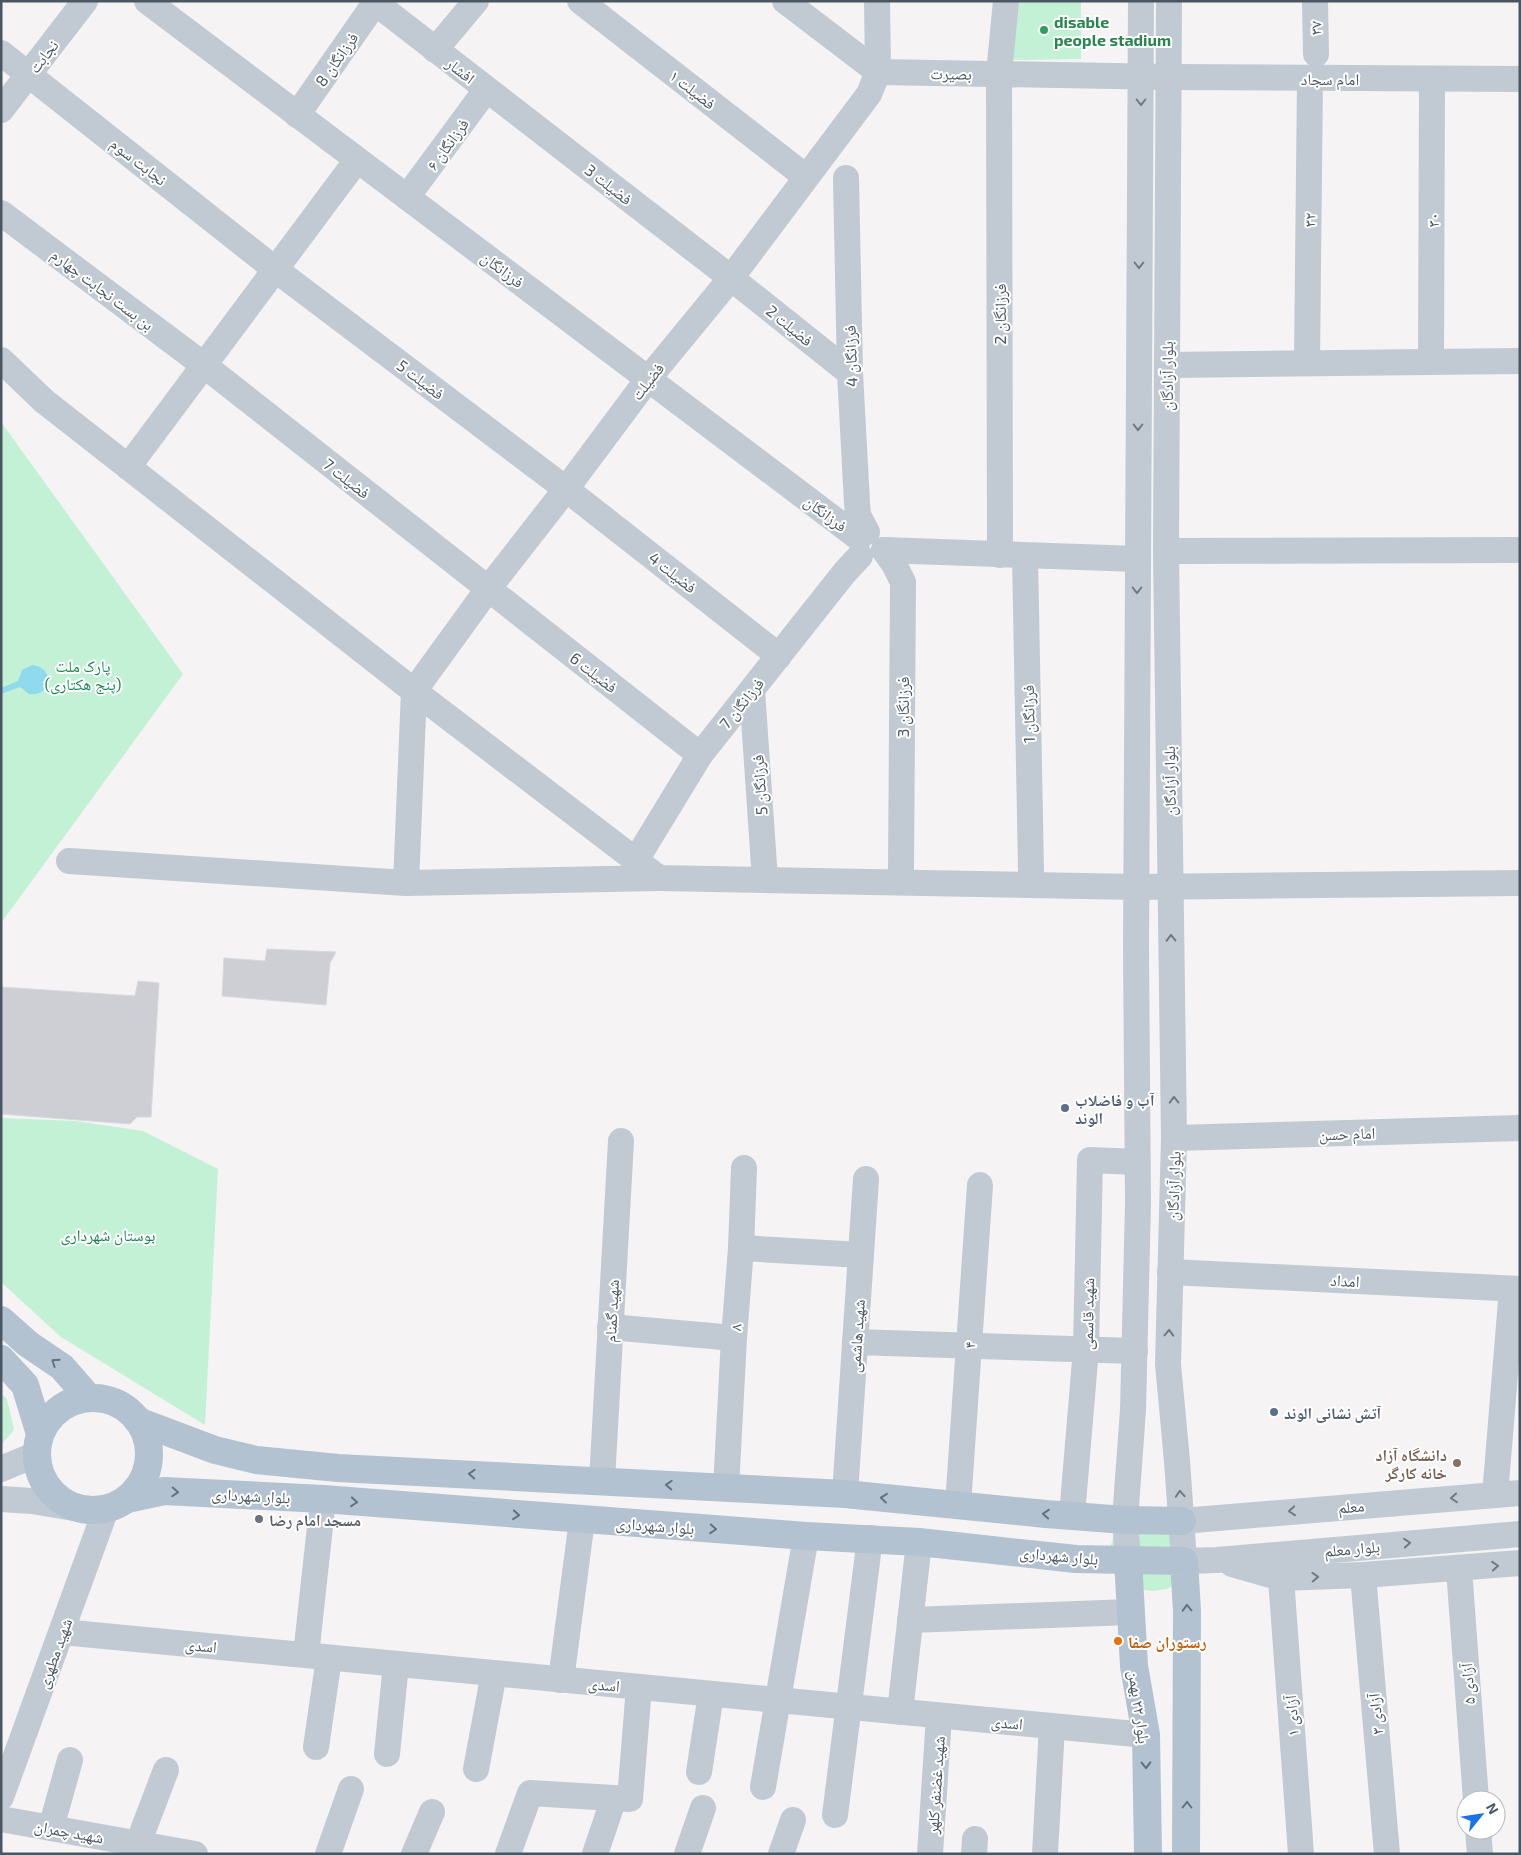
<svg xmlns="http://www.w3.org/2000/svg" width="1521" height="1855" viewBox="0 0 1521 1855" font-family="'Exo 2','Noto Naskh Arabic',sans-serif">
	<style>
		.green { fill: #c3f1d5 }
		.water { fill: #90daee }
		.building { fill: #cdcfd5; stroke: #d7d9de }
		.lines { fill: none; stroke-linecap: round; stroke-linejoin: round }
		.minor { stroke: #c1cad2; stroke-width: 26 }
		.major { stroke: #b3c2d1; stroke-width: 28 }
		.oneway { stroke: #6e7983 }
		.oneway2 { stroke: #64717d }
		.leisure-dot { fill: #2e9e5b; stroke: #fff; stroke-width: 2 }
		.service-dot { fill: #5c6f8a; stroke: #fff; stroke-width: 2 }
		.education-dot { fill: #8d6e63; stroke: #fff; stroke-width: 2 }
		.worship-dot { fill: #6b7280; stroke: #fff; stroke-width: 2 }
		.food-dot { fill: #e8710a; stroke: #fff; stroke-width: 2 }
		.labels { text-anchor: middle; dominant-baseline: central; stroke-width: 4; stroke-linejoin: round; paint-order: stroke }
		.leisure-label { font-size: 16px; font-weight: bold; fill: #27864d; stroke: #fff; text-anchor: start }
		.street-label { font-size: 16px; fill: #4a5661; stroke: #fff }
		.park-label { font-size: 16px; fill: #17864f; stroke: #fff }
		.service-label { font-size: 16px; font-weight: bold; fill: #4e5e75; stroke: #fff; text-anchor: start }
		.education-label { font-size: 16px; font-weight: bold; fill: #785e54; stroke: #fff; text-anchor: end }
		.worship-label { font-size: 16px; font-weight: bold; fill: #5b616d; stroke: #fff; text-anchor: start }
		.food-label { font-size: 16px; font-weight: bold; fill: #c56008; stroke: #fff; text-anchor: start }
	</style>
	<rect width="100%" height="100%" fill="#f5f3f3"/>
	<g class="green">
		<path d="M1007,1H1081V59L1007,60Z"/>
		<path d="M1,422L183,674L1,923Z"/>
		<path d="M1,1118L76,1121L143,1131L218,1169L205,1425L61,1337L1,1282Z"/>
		<path d="M1,1393L7,1399L14,1430L1,1445Z"/>
		<path d="M1171,1511L1179,1582L1167,1589L1153,1591L1140,1589L1112,1559L1111,1545L1115,1532Z"/>
	</g>
	<path class="water" d="M32,665C55,667 53,697 29,694L20,687L1,694V688L18,681L22,670Z"/>
	<g class="building">
		<path d="M267,949L336,952L330,963L326,1005L222,996L224,958L265,961Z"/>
		<path d="M138,981L159,983L151,1117H137L130,1124L1,1114V987L135,996Z"/>
	</g>
	<g class="lines">
		<g class="minor">
			<path d="M147,1L859,538"/>
			<path d="M373,1L731,278L850,373"/>
			<path d="M580,1L806,177"/>
			<path d="M785,1L878,72L1169,77L1520,79"/>
			<path d="M1169,1L1166,551L1174,1138L1168,1364L1177,1461L1184,1561L1217,1560L1520,1534"/>
			<path d="M1315,1L1316,54"/>
			<path d="M435,50L476,1"/>
			<path d="M1,53L276,270L566,489L779,656"/>
			<path d="M1,110L85,1"/>
			<path d="M297,115L375,3"/>
			<path d="M846,178L850,373L857,503L858,515L867,532"/>
			<path d="M407,197L486,90"/>
			<path d="M1,213L205,366L700,755"/>
			<path d="M1,360L44,401L414,691L659,878L1136,887L1520,883"/>
			<path d="M1307,362L1310,78"/>
			<path d="M1431,362L1432,79"/>
			<path d="M1167,365L1520,361"/>
			<path d="M128,467L357,160"/>
			<path d="M884,550L894,564L903,582L901,869"/>
			<path d="M884,550L1137,559"/>
			<path d="M1166,551L1520,550"/>
			<path d="M1000,555L999,74L1006,1"/>
			<path d="M1025,556L1031,871"/>
			<path d="M752,690L765,880"/>
			<path d="M636,860L700,755L845,572L860,556"/>
			<path d="M69,861L406,883L659,878"/>
			<path d="M406,883L414,691L488,589L566,489L648,379L731,278L869,94L878,72L877,1"/>
			<path d="M1174,1138L1520,1128"/>
			<path d="M741,1248L861,1255"/>
			<path d="M1170,1272L1520,1289"/>
			<path d="M610,1327L734,1338"/>
			<path d="M855,1342L1135,1351"/>
			<path d="M1,1469L37,1454"/>
			<path d="M602,1481L621,1141"/>
			<path d="M726,1488L734,1338L741,1248L744,1168"/>
			<path d="M845,1494L866,1179"/>
			<path d="M1495,1495L1512,1289"/>
			<path d="M1,1499L32,1501L86,1510"/>
			<path d="M958,1505L980,1185"/>
			<path d="M1072,1515L1086,1349L1090,1160L1137,1162"/>
			<path d="M1182,1521L1520,1493"/>
			<path d="M1128,1560L1125,1520L1133,1410L1138,1203L1136,951L1141,1"/>
			<path d="M1232,1564L1281,1578L1363,1575L1520,1563"/>
			<path d="M1459,1569L1476,1800"/>
			<path d="M1363,1575L1387,1854"/>
			<path d="M1281,1578L1301,1854"/>
			<path d="M910,1620L1131,1612"/>
			<path d="M62,1632L1146,1735"/>
			<path d="M306,1655L323,1499"/>
			<path d="M561,1680L582,1520"/>
			<path d="M900,1712L919,1542"/>
			<path d="M316,1747L329,1658"/>
			<path d="M387,1754L396,1664"/>
			<path d="M476,1769L494,1673"/>
			<path d="M699,1772L711,1694"/>
			<path d="M763,1787L806,1536"/>
			<path d="M1,1797L106,1509"/>
			<path d="M835,1815L870,1538"/>
			<path d="M1,1819L195,1854"/>
			<path d="M51,1828L70,1760"/>
			<path d="M1478,1830L1480,1854"/>
			<path d="M134,1854L166,1770"/>
			<path d="M328,1854L351,1789"/>
			<path d="M414,1854L432,1812"/>
			<path d="M508,1854L530,1793L630,1799L639,1687"/>
			<path d="M595,1854L614,1798"/>
			<path d="M687,1854L703,1808"/>
			<path d="M781,1854L793,1820"/>
			<path d="M930,1854L939,1716"/>
			<path d="M974,1854L975,1839"/>
			<path d="M1045,1854L1052,1726"/>
		</g>
		<g class="major">
			<path d="M1,1320L28,1344L62,1367L89,1398"/>
			<path d="M1,1359L25,1385L40,1434"/>
			<circle cx="93" cy="1454" r="56"/>
			<path d="M138,1421L215,1450L256,1460L338,1468L845,1494L1046,1514L1125,1520L1182,1521"/>
			<path d="M127,1499L164,1491L323,1499L806,1536L919,1542L1076,1559L1184,1561L1187,1611L1186,1854"/>
			<path d="M1128,1560L1134,1666L1146,1735L1148,1854"/>
		</g>
	</g>
	<defs><path id="oneway-chevron" d="M-2-3.5L2.5 0L-2 3.5" fill="none" stroke-width="1.6" stroke-linecap="round" stroke-linejoin="round" transform="scale(1.25)"/></defs>
	<g class="oneway">
		<use href="#oneway-chevron" transform="translate(1141 102) rotate(90)"/>
		<use href="#oneway-chevron" transform="translate(1139 265) rotate(90)"/>
		<use href="#oneway-chevron" transform="translate(1138 427) rotate(90)"/>
		<use href="#oneway-chevron" transform="translate(1137 590) rotate(90)"/>
		<use href="#oneway-chevron" transform="translate(1171 938) rotate(-91)"/>
		<use href="#oneway-chevron" transform="translate(1174 1100) rotate(-91)"/>
		<use href="#oneway-chevron" transform="translate(1169 1333) rotate(-88)"/>
		<use href="#oneway-chevron" transform="translate(1180 1494) rotate(-94)"/>
		<use href="#oneway-chevron" transform="translate(1454 1498) rotate(175)"/>
		<use href="#oneway-chevron" transform="translate(1292 1511) rotate(175)"/>
		<use href="#oneway-chevron" transform="translate(1407 1543) rotate(-5)"/>
		<use href="#oneway-chevron" transform="translate(1495 1566) rotate(-5)"/>
		<use href="#oneway-chevron" transform="translate(1315 1577) rotate(-2)"/>
	</g>
	<g class="oneway2">
		<use href="#oneway-chevron" transform="translate(55 1362) rotate(-145)"/>
		<use href="#oneway-chevron" transform="translate(472 1474) rotate(-177)"/>
		<use href="#oneway-chevron" transform="translate(669 1485) rotate(-177)"/>
		<use href="#oneway-chevron" transform="translate(175 1492) rotate(3)"/>
		<use href="#oneway-chevron" transform="translate(884 1498) rotate(-174)"/>
		<use href="#oneway-chevron" transform="translate(354 1502) rotate(5)"/>
		<use href="#oneway-chevron" transform="translate(1046 1514) rotate(-176)"/>
		<use href="#oneway-chevron" transform="translate(516 1515) rotate(5)"/>
		<use href="#oneway-chevron" transform="translate(713 1529) rotate(4)"/>
		<use href="#oneway-chevron" transform="translate(1187 1608) rotate(-92)"/>
		<use href="#oneway-chevron" transform="translate(1146 1765) rotate(89)"/>
		<use href="#oneway-chevron" transform="translate(1187 1805) rotate(-90)"/>
	</g>
	<circle class="leisure-dot" cx="1044" cy="30" r="5"/>
	<g class="service-dot">
		<circle cx="1065" cy="1108" r="5"/>
		<circle cx="1274" cy="1412" r="5"/>
	</g>
	<circle class="education-dot" cx="1457" cy="1463" r="5"/>
	<circle class="worship-dot" cx="259" cy="1519" r="5"/>
	<circle class="food-dot" cx="1118" cy="1641" r="5"/>
	<g class="labels">
		<g class="leisure-label">
			<text x="1054" y="21">disable<tspan x="1054" dy="18">people stadium</tspan></text>
		</g>
		<g class="street-label">
			<text transform="translate(1315 28) rotate(-91)">۳۷</text>
			<text transform="translate(43 56) rotate(-52)">نجابت</text>
			<text transform="translate(336 59) rotate(-55)">فرزانگان 8</text>
			<text transform="translate(461 70) rotate(38)">افشار</text>
			<text transform="translate(951 73) rotate(1)">بصیرت</text>
			<text x="1330" y="78">امام سجاد</text>
			<text transform="translate(693 89) rotate(38)">فضیلت ۱</text>
			<text transform="translate(447 144) rotate(-54)">فرزانگان ۶</text>
			<text transform="translate(139 161) rotate(38)">نجابت سوم</text>
			<text transform="translate(609 184) rotate(38)">فضیلت 3</text>
			<text transform="translate(1309 220) rotate(-89)">۳۲</text>
			<text transform="translate(1432 220) rotate(-90)">۳۰</text>
			<text transform="translate(503 269) rotate(37)">فرزانگان</text>
			<text transform="translate(103 289) rotate(37)">بن بست نجابت چهارم</text>
			<text transform="translate(999 314) rotate(-90)">فرزانگان 2</text>
			<text transform="translate(790 325) rotate(39)">فضیلت 2</text>
			<text transform="translate(850 356) rotate(-92)">فرزانگان 4</text>
			<text transform="translate(1166 376) rotate(-90)">بلوار آزادگان</text>
			<text transform="translate(421 379) rotate(37)">فضیلت 5</text>
			<text transform="translate(647 381) rotate(-52)">فضیلت</text>
			<text transform="translate(347 478) rotate(38)">فضیلت 7</text>
			<text transform="translate(826 513) rotate(37)">فرزانگان</text>
			<text transform="translate(673 572) rotate(38)">فضیلت 4</text>
			<text transform="translate(594 672) rotate(38)">فضیلت 6</text>
			<text transform="translate(741 703) rotate(-51)">فرزانگان 7</text>
			<text transform="translate(902 707) rotate(-90)">فرزانگان 3</text>
			<text transform="translate(1028 714) rotate(-91)">فرزانگان 1</text>
			<text transform="translate(1169 781) rotate(-91)">بلوار آزادگان</text>
			<text transform="translate(759 785) rotate(-94)">فرزانگان 5</text>
			<text transform="translate(1347 1133) rotate(-2)">امام حسن</text>
			<text transform="translate(1173 1186) rotate(-88)">بلوار آزادگان</text>
			<text transform="translate(1345 1280) rotate(3)">امداد</text>
			<text transform="translate(611 1311) rotate(-87)">شهید گمنام</text>
			<text transform="translate(1087 1314) rotate(-89)">شهید قاسمی</text>
			<text transform="translate(735 1327) rotate(-85)">۸</text>
			<text transform="translate(856 1336) rotate(-86)">شهید هاشمی</text>
			<text transform="translate(969 1345) rotate(-86)">۴</text>
			<text transform="translate(251 1495) rotate(3)">بلوار شهرداری</text>
			<text transform="translate(1351 1506) rotate(-5)">معلم</text>
			<text transform="translate(655 1525) rotate(4)">بلوار شهرداری</text>
			<text transform="translate(1352 1548) rotate(-5)">بلوار معلم</text>
			<text transform="translate(1059 1555) rotate(5)">بلوار شهرداری</text>
			<text transform="translate(201 1645) rotate(5)">اسدی</text>
			<text transform="translate(54 1653) rotate(-70)">شهید مطهری</text>
			<text transform="translate(604 1684) rotate(5)">اسدی</text>
			<text transform="translate(1467 1684) rotate(-94)">آزادی ۵</text>
			<text transform="translate(1140 1707) rotate(82)">بلوار ۲۲ بهمن</text>
			<text transform="translate(1375 1714) rotate(-95)">آزادی ۳</text>
			<text transform="translate(1291 1716) rotate(-94)">آزادی ۱</text>
			<text transform="translate(1007 1722) rotate(5)">اسدی</text>
			<text transform="translate(935 1785) rotate(-86)">شهید غضنفر کلهر</text>
			<text transform="translate(69 1831) rotate(10)">شهید چمران</text>
		</g>
		<g class="park-label">
			<text x="83" y="665">پارک ملت<tspan x="83" dy="18">(پنج هکتاری)</tspan></text>
			<text x="108" y="1234">بوستان شهرداری</text>
		</g>
		<g class="service-label">
			<text x="1075" y="1099">آب و فاضلاب<tspan x="1075" dy="18">الوند</tspan></text>
			<text x="1284" y="1412">آتش نشانی الوند</text>
		</g>
		<g class="education-label">
			<text x="1447" y="1454">دانشگاه آزاد<tspan x="1447" dy="18">خانه کارگر</tspan></text>
		</g>
		<g class="worship-label">
			<text x="269" y="1519">مسجد امام رضا</text>
		</g>
		<g class="food-label">
			<text x="1128" y="1641">رستوران صفا</text>
		</g>
	</g>
	<rect width="1521" height="1855" fill="none" stroke="#4a5661" stroke-width="5"/>
	<g transform="translate(1481 1815) rotate(60)"><circle r="24" fill="#ffffff" stroke="#b7bbc0"/>
	<path d="M0-4L9 19L0 12L-9 19Z" fill="#1a73e8"/>
	<text y="-8" font-size="14" font-weight="bold" text-anchor="middle" fill="#4a5661">N</text>
	</g>
</svg>
